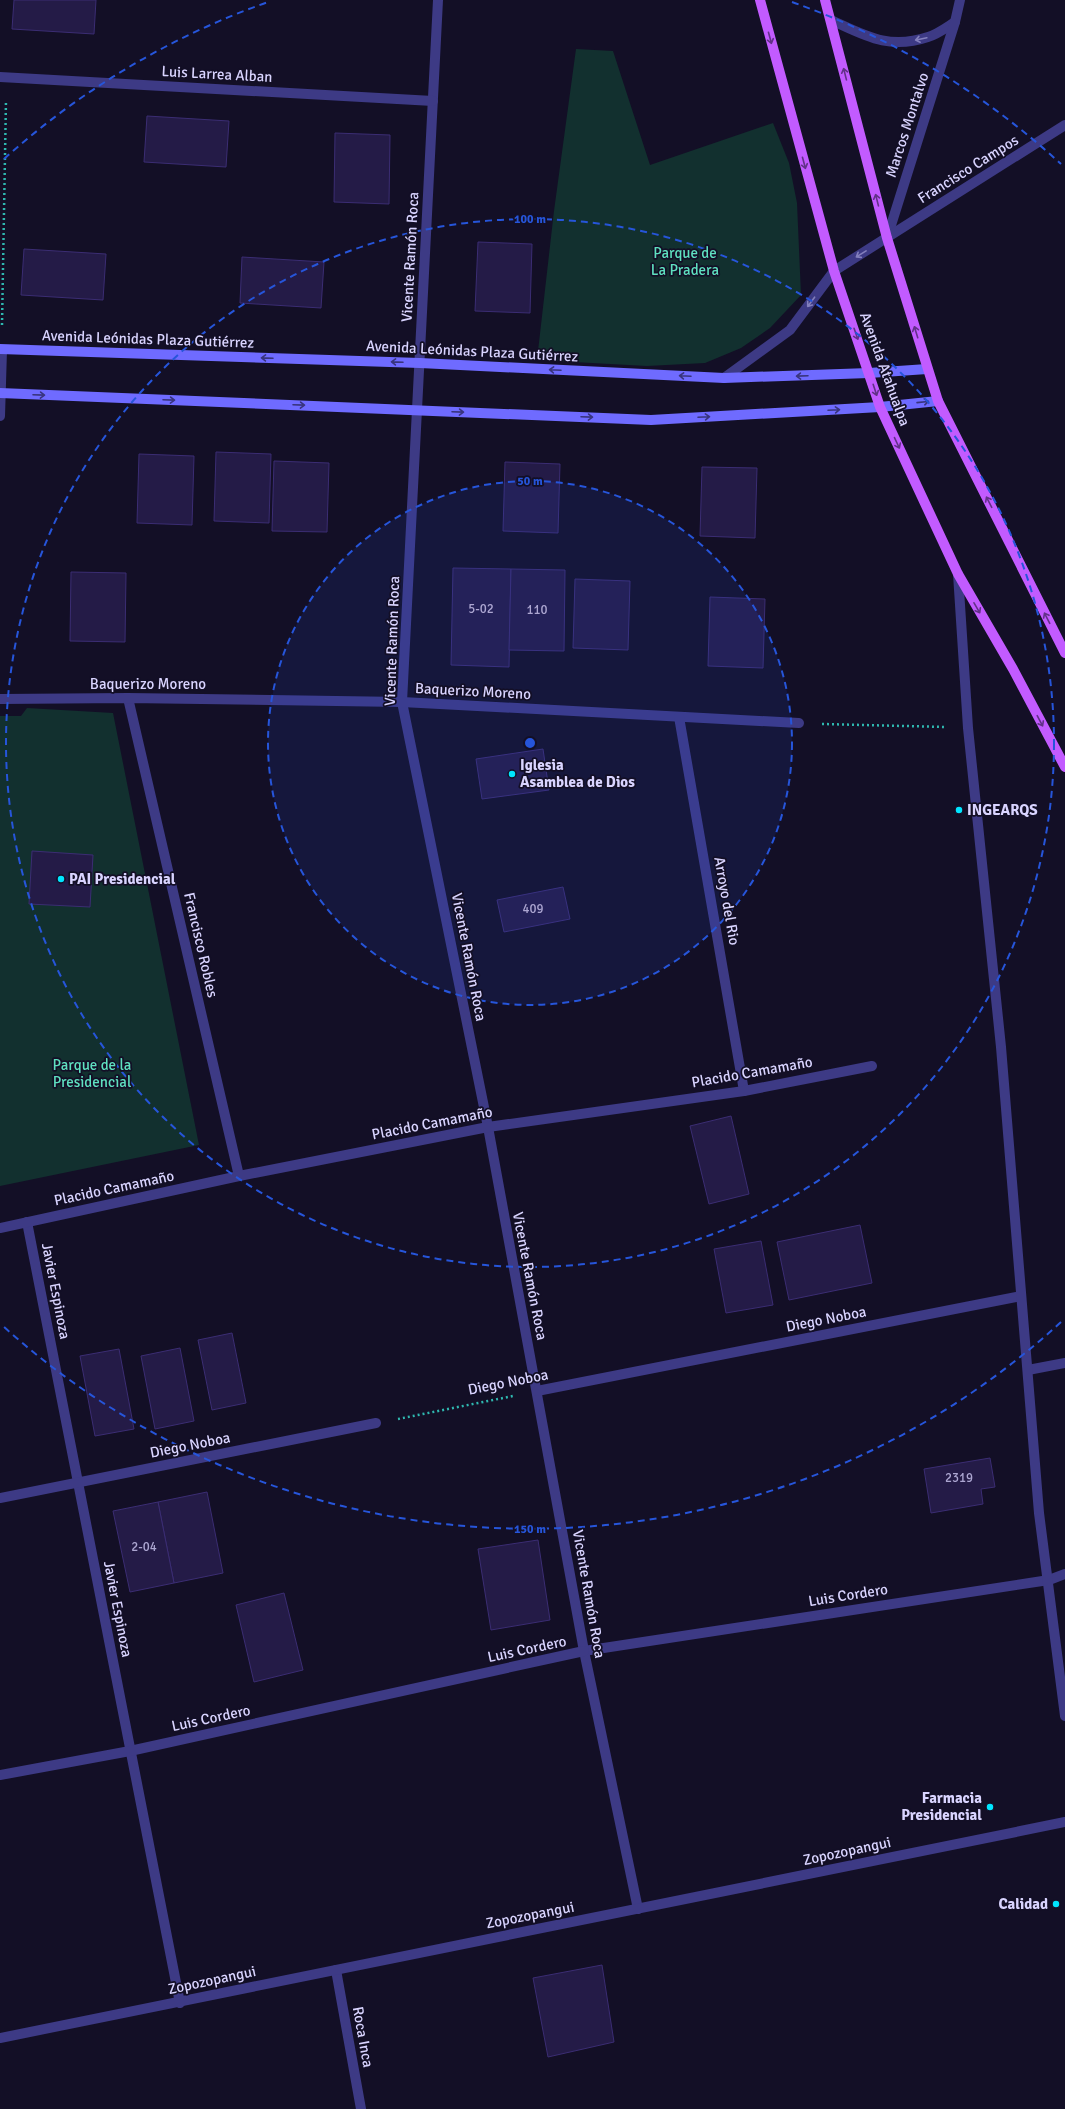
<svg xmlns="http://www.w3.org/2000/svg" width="1065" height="2109" viewBox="0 0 1065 2109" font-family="Signika,sans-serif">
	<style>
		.green { fill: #12302f }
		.building { fill: #241b47; stroke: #3b2d73 }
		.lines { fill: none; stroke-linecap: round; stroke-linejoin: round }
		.path { stroke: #2fb8b0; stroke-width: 2.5; stroke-dasharray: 2 3; stroke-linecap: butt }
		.service { stroke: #3d3a85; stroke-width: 10 }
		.minor { stroke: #3d3a85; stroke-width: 10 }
		.tertiary { stroke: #3d3a85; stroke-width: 10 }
		.secondary { stroke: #6f6bff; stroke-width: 10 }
		.primary { stroke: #c25bff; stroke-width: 10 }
		.oneway { stroke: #623188 }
		.oneway2 { stroke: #837fbc }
		.oneway3 { stroke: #38347d }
		.ring { fill: none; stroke: #2655da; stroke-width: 2; stroke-dasharray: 7 5 }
		.poi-dot { fill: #00e5ff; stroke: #130f26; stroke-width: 1.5 }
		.labels { text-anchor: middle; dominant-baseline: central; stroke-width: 3.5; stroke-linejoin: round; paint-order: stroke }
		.number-label { font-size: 13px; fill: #aca6d1 }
		.street-label { font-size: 15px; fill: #d9d4ff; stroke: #130f26 }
		.park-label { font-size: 15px; fill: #5fe0c0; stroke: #130f26 }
		.poi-label { font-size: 15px; font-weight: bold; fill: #d9d4ff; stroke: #130f26; text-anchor: start }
		.centre { fill: #2655da; stroke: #130f26; stroke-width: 2 }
		.ring-label { font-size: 12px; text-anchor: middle; font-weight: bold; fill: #2655da; stroke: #130f26; stroke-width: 3.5; stroke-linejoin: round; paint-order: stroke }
	</style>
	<rect width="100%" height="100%" fill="#130f26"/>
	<g class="green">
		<path d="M576,49L613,51L650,165L773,123L789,163L797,203L801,295L770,328L741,348L705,363L647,366L537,360L554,211Z"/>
		<path d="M27,708L113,713L199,1145L0,1186V716H21Z"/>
	</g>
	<g class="building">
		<path d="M14,0H96L94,34L12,29Z"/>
		<path d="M147,116L229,121L226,167L144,162Z"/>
		<path d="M335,133L390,135L389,204L334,202Z"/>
		<path d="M478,242L532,244L530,313L475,311Z"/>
		<path d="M24,249L106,254L103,300L21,295Z"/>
		<path d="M242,257L324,262L321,308L240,303Z"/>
		<path d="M216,452L271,454L269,523L214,521Z"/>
		<path d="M139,454L194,456L192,525L137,523Z"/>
		<path d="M274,461L329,463L327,532L272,531Z"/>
		<path d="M505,462L560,464L558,533L503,531Z"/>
		<path d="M702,467L757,468L755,538L700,536Z"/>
		<path d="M453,568L511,569L509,667L451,665Z"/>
		<path d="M511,569L565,570L564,651L509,650Z"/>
		<path d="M71,572L126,573L125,642L70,641Z"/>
		<path d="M575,579L630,581L628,650L573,648Z"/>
		<path d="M710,597L765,599L763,668L708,666Z"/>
		<path d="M543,749L549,790L482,799L476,759Z"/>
		<path d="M32,851L93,855L90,907L29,904Z"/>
		<path d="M563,887L570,919L504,932L497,900Z"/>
		<path d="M731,1116L749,1194L709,1204L690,1126Z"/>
		<path d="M860,1225L872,1283L789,1300L777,1242Z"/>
		<path d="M761,1241L773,1305L726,1313L714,1249Z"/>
		<path d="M232,1333L246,1403L212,1410L198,1340Z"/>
		<path d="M180,1348L194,1421L155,1429L141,1356Z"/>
		<path d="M119,1349L134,1429L95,1436L80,1356Z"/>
		<path d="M990,1458L995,1487L981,1489L983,1504L931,1513L924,1469Z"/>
		<path d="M207,1492L223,1573L174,1583L158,1502Z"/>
		<path d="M158,1502L174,1583L130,1592L113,1511Z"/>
		<path d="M538,1540L550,1620L491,1630L478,1549Z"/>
		<path d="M284,1593L303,1670L254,1682L236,1605Z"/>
		<path d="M602,1965L614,2042L548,2057L533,1978Z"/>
	</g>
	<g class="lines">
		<g class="path">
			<path d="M2,325L6,100"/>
			<path d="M822,724L945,727"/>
			<path d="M398,1419L513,1396"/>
		</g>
		<path class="service" d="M584,1651L1049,1580"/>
		<g class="minor">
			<path d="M438,0L402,702L488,1127L584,1651L638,1909"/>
			<path d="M831,20C866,36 889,50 928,37C938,34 947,27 955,22"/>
			<path d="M0,77L433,101"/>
			<path d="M887,238L955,22L960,0"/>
			<path d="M724,378L790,330L834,271L1065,125"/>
			<path d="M0,416L2,350"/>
			<path d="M128,698L239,1176"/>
			<path d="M0,699L128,698L402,702L799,723"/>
			<path d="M679,717L744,1091"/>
			<path d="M27,1222L180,2003"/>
			<path d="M0,1228L239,1176L488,1127L744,1091L872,1066"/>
			<path d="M1028,1370L1065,1363"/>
			<path d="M537,1391L1021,1296"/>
			<path d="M0,1498L376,1423"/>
			<path d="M1049,1580L1065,1574"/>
			<path d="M0,1775L130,1751L584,1651"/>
			<path d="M336,1970L361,2109"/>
			<path d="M0,2038L1065,1822"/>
		</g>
		<path class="tertiary" d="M958,574L968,728L1001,1047L1039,1513L1065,1716"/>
		<g class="secondary">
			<path d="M0,349L420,363L724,378L869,373L927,369"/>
			<path d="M0,393L651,420L880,407L938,401"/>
		</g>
		<g class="primary">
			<path d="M760,0L834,271L880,407L958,574L1013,669L1065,767"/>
			<path d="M825,0L887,238L938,401L1065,653"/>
		</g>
	</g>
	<defs><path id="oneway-shaft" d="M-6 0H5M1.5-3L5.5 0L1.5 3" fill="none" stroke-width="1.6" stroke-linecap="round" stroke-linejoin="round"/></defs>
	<g class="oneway">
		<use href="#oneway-shaft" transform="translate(770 38) rotate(75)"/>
		<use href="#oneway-shaft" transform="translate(845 74) rotate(-104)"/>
		<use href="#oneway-shaft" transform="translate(804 163) rotate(75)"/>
		<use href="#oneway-shaft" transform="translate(877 200) rotate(-104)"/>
		<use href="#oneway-shaft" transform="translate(916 332) rotate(-107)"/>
		<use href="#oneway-shaft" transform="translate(856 334) rotate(71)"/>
		<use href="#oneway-shaft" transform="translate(875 390) rotate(72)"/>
		<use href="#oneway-shaft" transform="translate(897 443) rotate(65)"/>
		<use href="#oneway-shaft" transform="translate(989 502) rotate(-117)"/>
		<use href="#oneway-shaft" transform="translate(977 608) rotate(60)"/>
		<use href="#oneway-shaft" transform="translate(1047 618) rotate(-117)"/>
		<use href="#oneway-shaft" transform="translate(1040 721) rotate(62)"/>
	</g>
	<g class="oneway2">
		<use href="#oneway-shaft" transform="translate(921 39) rotate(168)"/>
		<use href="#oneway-shaft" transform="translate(861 254) rotate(148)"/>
		<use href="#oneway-shaft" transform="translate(811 302) rotate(127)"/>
	</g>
	<g class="oneway3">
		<use href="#oneway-shaft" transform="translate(267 358) rotate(-178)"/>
		<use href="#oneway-shaft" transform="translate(397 362) rotate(-178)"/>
		<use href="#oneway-shaft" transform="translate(555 370) rotate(-177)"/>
		<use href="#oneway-shaft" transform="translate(685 376) rotate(-177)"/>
		<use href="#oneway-shaft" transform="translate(802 376) rotate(178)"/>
		<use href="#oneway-shaft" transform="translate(39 395) rotate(2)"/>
		<use href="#oneway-shaft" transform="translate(169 400) rotate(2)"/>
		<use href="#oneway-shaft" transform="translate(923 402) rotate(-6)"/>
		<use href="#oneway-shaft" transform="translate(299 405) rotate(2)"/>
		<use href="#oneway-shaft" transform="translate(834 410) rotate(-3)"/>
		<use href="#oneway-shaft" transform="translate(458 412) rotate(2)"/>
		<use href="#oneway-shaft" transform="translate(587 417) rotate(2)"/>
		<use href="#oneway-shaft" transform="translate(704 417) rotate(-3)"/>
	</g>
	<circle cx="530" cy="743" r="262" fill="#2655da" fill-opacity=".12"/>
	<g class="ring">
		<circle cx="530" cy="743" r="262"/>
		<circle cx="530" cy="743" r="524"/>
		<path d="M1061 1322A786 786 0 0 1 4 1327M4 159A786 786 0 0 1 268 2M792 2A786 786 0 0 1 1061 164"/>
	</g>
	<g class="poi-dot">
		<circle cx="512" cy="774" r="4"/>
		<circle cx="959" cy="810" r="4"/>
		<circle cx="61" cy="879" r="4"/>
		<circle cx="990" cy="1807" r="4"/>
		<circle cx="1056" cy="1904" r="4"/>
	</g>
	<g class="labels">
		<g class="number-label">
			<text x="481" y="609">5-02</text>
			<text x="537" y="610">110</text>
			<text x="533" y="909">409</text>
			<text x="959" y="1478">2319</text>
			<text x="144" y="1547">2-04</text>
		</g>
		<g class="street-label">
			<text transform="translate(217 74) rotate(3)">Luis Larrea Alban</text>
			<text transform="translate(907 125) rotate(-72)">Marcos Montalvo</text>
			<text transform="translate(968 169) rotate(-32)">Francisco Campos</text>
			<text transform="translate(410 257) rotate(-87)">Vicente Ramón Roca</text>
			<text transform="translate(148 339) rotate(2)">Avenida Leónidas Plaza Gutiérrez</text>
			<text transform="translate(472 351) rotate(3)">Avenida Leónidas Plaza Gutiérrez</text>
			<text transform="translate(885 369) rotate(70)">Avenida Atahualpa</text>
			<text transform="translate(392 641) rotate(-88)">Vicente Ramón Roca</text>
			<text x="148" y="684">Baquerizo Moreno</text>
			<text transform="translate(473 691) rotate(3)">Baquerizo Moreno</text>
			<text transform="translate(727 901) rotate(80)">Arroyo del Rio</text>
			<text transform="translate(201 945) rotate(77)">Francisco Robles</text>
			<text transform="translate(469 957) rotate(79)">Vicente Ramón Roca</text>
			<text transform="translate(752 1072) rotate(-10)">Placido Camamaño</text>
			<text transform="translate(432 1123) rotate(-11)">Placido Camamaño</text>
			<text transform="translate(114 1188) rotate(-12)">Placido Camamaño</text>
			<text transform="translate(530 1276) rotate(79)">Vicente Ramón Roca</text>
			<text transform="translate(56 1291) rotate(79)">Javier Espinoza</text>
			<text transform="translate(826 1319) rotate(-11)">Diego Noboa</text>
			<text transform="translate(508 1382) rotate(-11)">Diego Noboa</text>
			<text transform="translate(190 1445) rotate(-11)">Diego Noboa</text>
			<text transform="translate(589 1594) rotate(80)">Vicente Ramón Roca</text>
			<text transform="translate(848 1595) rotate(-9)">Luis Cordero</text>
			<text transform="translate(118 1609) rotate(79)">Javier Espinoza</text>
			<text transform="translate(527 1649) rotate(-12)">Luis Cordero</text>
			<text transform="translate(211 1718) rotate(-12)">Luis Cordero</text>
			<text transform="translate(847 1851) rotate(-12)">Zopozopangui</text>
			<text transform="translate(530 1915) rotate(-11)">Zopozopangui</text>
			<text transform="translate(212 1980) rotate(-12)">Zopozopangui</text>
			<text transform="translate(363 2037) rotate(80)">Roca Inca</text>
		</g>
		<g class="park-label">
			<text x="685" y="253">Parque de<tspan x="685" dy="17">La Pradera</tspan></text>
			<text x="92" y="1065">Parque de la<tspan x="92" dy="17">Presidencial</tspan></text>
		</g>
		<g class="poi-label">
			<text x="520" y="765">Iglesia<tspan x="520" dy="17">Asamblea de Dios</tspan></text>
			<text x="967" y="810">INGEARQS</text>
			<text x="69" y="879">PAI Presidencial</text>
			<text x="982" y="1798" text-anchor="end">Farmacia<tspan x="982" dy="17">Presidencial</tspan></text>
			<text x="1048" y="1904" text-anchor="end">Calidad</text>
		</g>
	</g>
	<circle cx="530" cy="743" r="6" class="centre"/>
	<g class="ring-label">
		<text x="530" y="223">100 m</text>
		<text x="530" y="485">50 m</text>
		<text x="530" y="1533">150 m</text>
	</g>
</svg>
